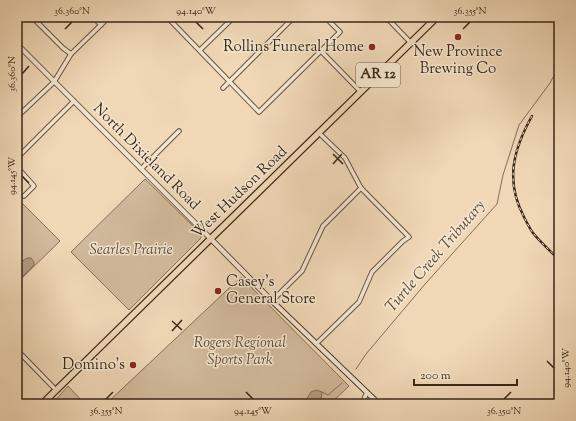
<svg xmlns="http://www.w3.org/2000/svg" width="576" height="421" viewBox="0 0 576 421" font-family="'Sorts Mill Goudy',serif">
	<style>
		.green { fill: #d1ba9c; stroke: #85705a }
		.water { fill: #b29c81; stroke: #826d57 }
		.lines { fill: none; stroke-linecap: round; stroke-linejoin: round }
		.stream { stroke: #826d57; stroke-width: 1 }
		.minor-casing { stroke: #675340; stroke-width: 5.5 }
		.tertiary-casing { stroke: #675340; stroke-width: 6 }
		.secondary-casing { stroke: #392718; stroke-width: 6 }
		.trunk-casing { stroke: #392718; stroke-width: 8 }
		.minor { stroke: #f5e6d0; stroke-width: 3.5 }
		.tertiary { stroke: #f5e6d0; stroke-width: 4 }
		.secondary { stroke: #f5e6d0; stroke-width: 4.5 }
		.trunk { stroke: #f0d8b7; stroke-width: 5.5 }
		.rail-casing { stroke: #392718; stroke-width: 2.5 }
		.rail { stroke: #f5e6d0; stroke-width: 1; stroke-dasharray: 3; stroke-linecap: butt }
		.ticks { fill: none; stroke: #392718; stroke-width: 1.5 }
		.poi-dot { fill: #8f2418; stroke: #f5e6d0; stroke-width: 1.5 }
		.labels { text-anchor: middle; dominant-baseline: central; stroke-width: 3; stroke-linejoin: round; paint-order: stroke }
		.shield { fill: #f5e6d0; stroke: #71604f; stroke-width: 1 }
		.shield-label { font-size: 14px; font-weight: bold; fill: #392718 }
		.poi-label { font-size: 15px; fill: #392718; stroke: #f5e6d0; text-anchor: end }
		.street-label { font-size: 15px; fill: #392718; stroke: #f5e6d0 }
		.park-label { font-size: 15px; font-style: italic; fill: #5f4c39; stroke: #f5e6d0 }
		.water-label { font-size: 16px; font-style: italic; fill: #5d4a38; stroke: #f5e6d0 }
		.neatline { fill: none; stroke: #392718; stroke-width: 1.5 }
		.ticks-label { font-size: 10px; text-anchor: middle; fill: #392718 }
	</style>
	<rect width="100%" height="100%" fill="#f0d8b7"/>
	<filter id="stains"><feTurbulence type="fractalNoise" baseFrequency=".005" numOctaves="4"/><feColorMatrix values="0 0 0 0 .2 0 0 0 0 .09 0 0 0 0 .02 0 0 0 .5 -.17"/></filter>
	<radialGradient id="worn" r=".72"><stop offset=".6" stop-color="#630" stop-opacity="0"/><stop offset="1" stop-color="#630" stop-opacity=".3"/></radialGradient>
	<g class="green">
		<path d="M145,179L201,234V238L129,310L71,252Z"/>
		<path d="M17,198L60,241L17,283Z"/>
		<path d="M241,277L349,386L330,404H106Z"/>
		<path d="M68,386L85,404H52Z"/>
	</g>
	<g class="water">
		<path d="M27,258H31L34,262V265L17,282V265Z"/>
		<path d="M316,390L322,392L321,402L318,404H307V398L311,392Z"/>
	</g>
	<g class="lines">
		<g class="stream">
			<path d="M356,369L366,354L426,283L497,204L503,175L519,125L550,83L559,66"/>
			<path d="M322,392L328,395L342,383"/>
		</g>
		<g class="minor-casing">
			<g id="minor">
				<path d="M32,17L63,48L71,54"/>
				<path d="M93,17L101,25"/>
				<path d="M167,17L259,112L340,32L325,17"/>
				<path d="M386,17L411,43"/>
				<path d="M200,50L234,17"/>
				<path d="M321,51L361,92"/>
				<path d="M223,88L294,17"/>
				<path d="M17,117L54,82L71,54L109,17"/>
				<path d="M17,158L74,101"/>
				<path d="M17,167L34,186L24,196"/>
				<path d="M141,169L179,131"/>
				<path d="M272,301L302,271L323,226L361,188"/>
				<path d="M317,343L359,302L372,272L403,241L409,237L361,188L345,158L319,133"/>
				<path d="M17,350L56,390"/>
				<path d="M362,404L367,392"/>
			</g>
		</g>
		<g class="tertiary-casing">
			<path id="tertiary" d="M17,44L211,239"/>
		</g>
		<g class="secondary-casing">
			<path id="secondary" d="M211,239L272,301L379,404"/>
		</g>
		<g class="trunk-casing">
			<path id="trunk" d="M42,404L437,17"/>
		</g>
		<use href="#minor" class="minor"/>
		<use href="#tertiary" class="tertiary"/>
		<use href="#secondary" class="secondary"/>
		<use href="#trunk" class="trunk"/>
		<g class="rail-casing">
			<path id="rail" d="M532,116C513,150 505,181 524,217C527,223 530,229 533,233C541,243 551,251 559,260"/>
		</g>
		<use href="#rail" class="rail"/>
	</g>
	<path class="ticks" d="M196,22L203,29M65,29L72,22M463,29L470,22M22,74L29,66M333,154L343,164M333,164L342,154M22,176L29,183M172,321L182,330M172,331L182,320M547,361L554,368M246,392L253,399M106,399L113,392M504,399L511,392"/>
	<g class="poi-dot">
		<circle cx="458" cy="37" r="4"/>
		<circle cx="372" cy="47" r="4"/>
		<circle cx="218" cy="291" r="4"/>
		<circle cx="133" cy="365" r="4"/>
	</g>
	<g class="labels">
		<rect class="shield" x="356" y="63" width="44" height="24" rx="3"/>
		<g class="shield-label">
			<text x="378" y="75">AR 12</text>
		</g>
		<g class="poi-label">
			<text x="364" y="47">Rollins Funeral Home</text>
			<text x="458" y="52" text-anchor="middle">New Province<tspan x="458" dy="17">Brewing Co</tspan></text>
			<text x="226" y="282" text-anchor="start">Casey's<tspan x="226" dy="17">General Store</tspan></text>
			<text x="125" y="365">Domino's</text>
		</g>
		<g class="street-label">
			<text transform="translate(146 157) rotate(45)">North Dixieland Road</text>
			<text transform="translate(240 193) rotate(-44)">West Hudson Road</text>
		</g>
		<g class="park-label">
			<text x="131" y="250">Searles Prairie</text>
			<text x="240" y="343">Rogers Regional<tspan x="240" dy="17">Sports Park</tspan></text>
		</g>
		<g class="water-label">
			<text transform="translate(436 257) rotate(-49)">Turtle Creek Tributary</text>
		</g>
	</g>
	<rect width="576" height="421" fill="none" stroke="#f0d8b7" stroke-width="44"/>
	<path d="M414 379v6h103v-6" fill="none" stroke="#392718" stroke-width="2"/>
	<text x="420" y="379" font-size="12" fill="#392718" stroke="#f5e6d0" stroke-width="3" paint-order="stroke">200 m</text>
	<rect x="22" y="22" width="532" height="377" class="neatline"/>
	<g class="ticks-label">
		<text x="72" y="14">36.360°N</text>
		<text x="196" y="14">94.140°W</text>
		<text x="470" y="14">36.355°N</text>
		<text transform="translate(11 74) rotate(-90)" y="4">36.360°N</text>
		<text transform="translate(11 176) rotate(-90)" y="4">94.145°W</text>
		<text transform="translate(565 368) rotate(-90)" y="4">94.140°W</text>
		<text x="106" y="414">36.355°N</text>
		<text x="253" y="414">94.145°W</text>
		<text x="504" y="414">36.350°N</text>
	</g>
	<rect width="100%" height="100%" filter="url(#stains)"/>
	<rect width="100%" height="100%" fill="url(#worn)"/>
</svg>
